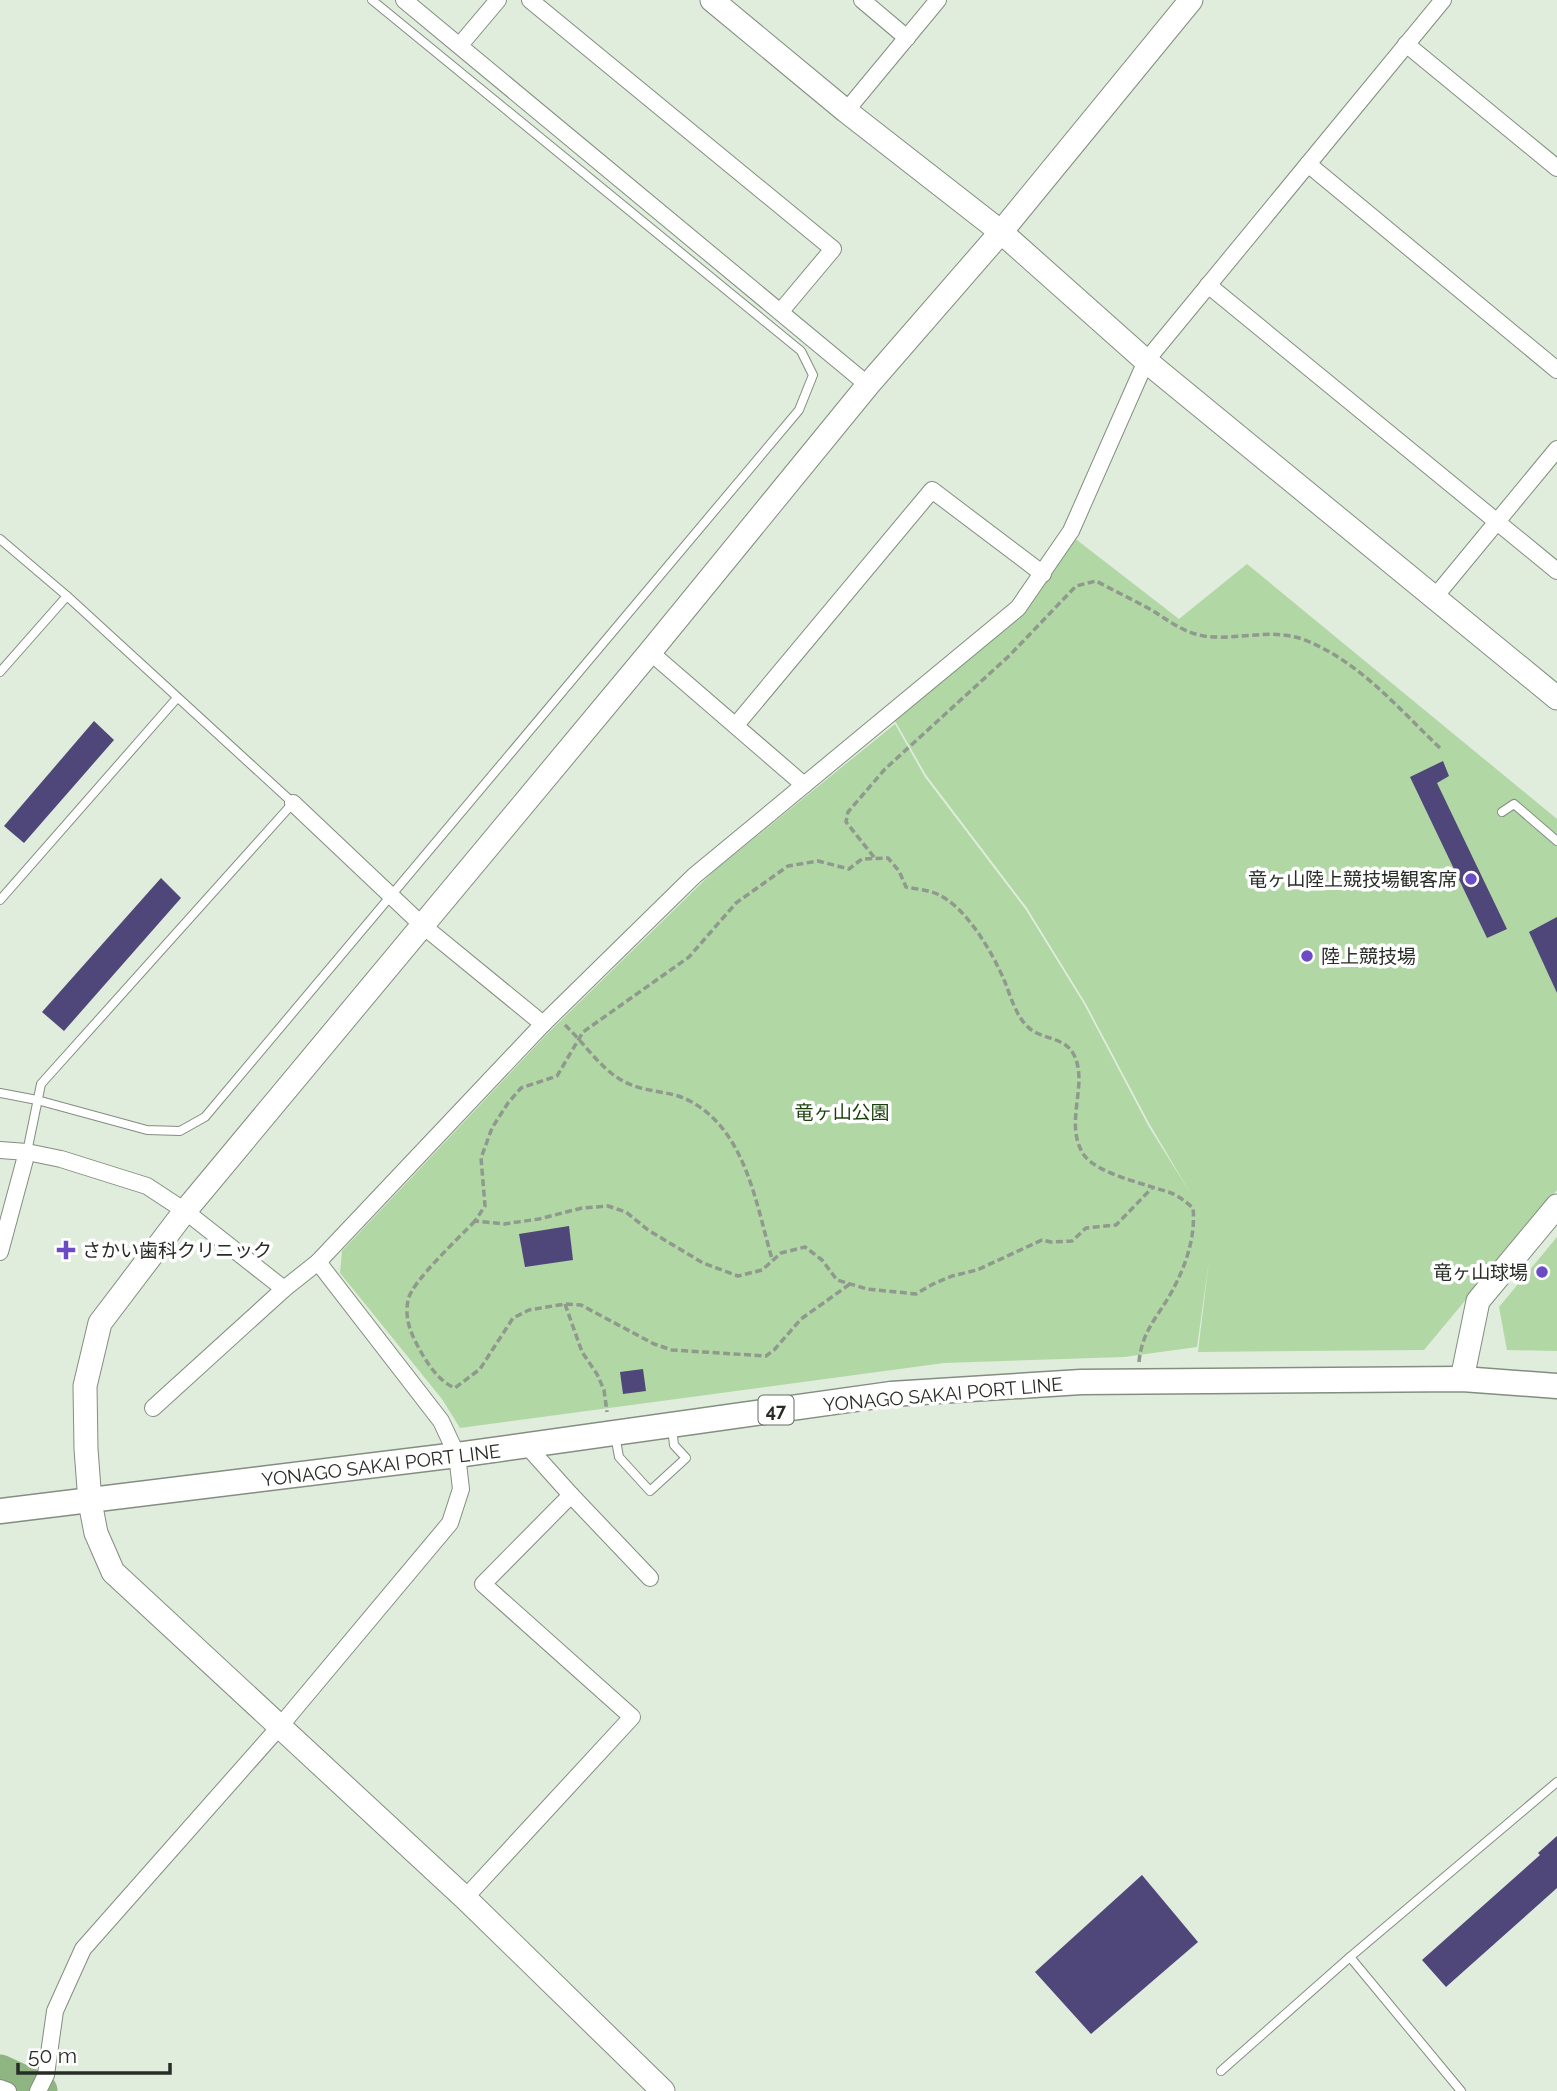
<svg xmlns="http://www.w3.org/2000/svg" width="1557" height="2091" viewBox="0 0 1557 2091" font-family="Raleway,'Noto Sans JP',sans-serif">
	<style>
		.green { fill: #b1d7a5 }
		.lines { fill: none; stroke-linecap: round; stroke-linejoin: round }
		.river { stroke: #8fb583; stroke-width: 37 }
		.building { fill: #4f4679 }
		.lane-casing { stroke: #828e7f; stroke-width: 10 }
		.street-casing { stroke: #828e7f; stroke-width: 18 }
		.secondary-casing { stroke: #828e7f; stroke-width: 25 }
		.primary-casing { stroke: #828e7f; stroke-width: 27 }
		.path { stroke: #90998d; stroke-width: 3.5; stroke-dasharray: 7 3.5; stroke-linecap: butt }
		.lane { stroke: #fff; stroke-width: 8 }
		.street { stroke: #fff; stroke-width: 16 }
		.secondary { stroke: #fff; stroke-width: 23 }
		.primary { stroke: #fff; stroke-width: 24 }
		.poi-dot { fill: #6b4cc5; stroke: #fff; stroke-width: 2.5 }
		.labels { text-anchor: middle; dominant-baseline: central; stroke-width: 7; stroke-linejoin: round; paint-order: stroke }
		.shield { fill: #fff; stroke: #686b67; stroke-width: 2 }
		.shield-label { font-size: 18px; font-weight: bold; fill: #272c26 }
		.poi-label { font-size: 19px; fill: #272c26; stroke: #fff; text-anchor: end }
		.park-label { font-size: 19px; fill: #193f0a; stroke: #fff }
		.street-label { font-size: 19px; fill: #272c26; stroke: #fff }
	</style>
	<rect width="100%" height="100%" fill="#e0ecdc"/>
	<g class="green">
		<path d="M1073,537L1179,619L1247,564L1557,819V1190L1424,1350L1198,1352L1209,1260L1197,1347L1124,1357L944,1363L460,1428L442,1399L340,1273L342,1251L547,1034L715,870L895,724L925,777L1026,910L1084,1004L1149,1127L1191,1194L1150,1125L1086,1004L1027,908L926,775L894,719L1021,613Z"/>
		<path d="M1557,1237V1351L1507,1350L1499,1307Z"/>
	</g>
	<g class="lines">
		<path class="river" d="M0,2073L39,2091"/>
	</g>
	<g class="building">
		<path d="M94,721L114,740L24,843L4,826Z"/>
		<path d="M1443,761L1449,776L1437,783L1507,929L1487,938L1410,777Z"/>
		<path d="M161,878L181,898L64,1031L42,1012Z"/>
		<path d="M1557,917V993L1529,932Z"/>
		<path d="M569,1226L573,1260L525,1267L519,1234Z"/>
		<path d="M643,1369L646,1391L623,1394L620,1372Z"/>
		<path d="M1557,1836V1888L1446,1987L1422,1960L1540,1855L1538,1853Z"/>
		<path d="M1142,1875L1198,1942L1091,2034L1035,1972Z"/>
	</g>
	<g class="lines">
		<g class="lane-casing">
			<g id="lane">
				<path d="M0,539L67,596L293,803L41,1084L27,1152"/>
				<path d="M0,672L67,596"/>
				<path d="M1502,812L1514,804L1557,841"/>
				<path d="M0,900L177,698"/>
				<path d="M0,1093L37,1100L147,1130L180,1131L205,1117L799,410L813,375L801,351L372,0"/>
				<path d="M615,1435L619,1457L650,1491L686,1458L674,1445L672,1428"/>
				<path d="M1221,2071L1350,1957"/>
				<path d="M1461,2091L1350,1957L1557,1782"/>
			</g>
		</g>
		<g class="street-casing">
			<g id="street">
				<path d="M404,0L868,385"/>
				<path d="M530,0L833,249L781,311"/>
				<path d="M862,0L907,38"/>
				<path d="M1406,44L1557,168"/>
				<path d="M460,45L498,0"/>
				<path d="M846,111L938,0"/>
				<path d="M1308,164L1557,370"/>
				<path d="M1208,285L1557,571"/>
				<path d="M1434,598L1557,449"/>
				<path d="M650,652L804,785"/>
				<path d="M736,725L932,490L1043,574"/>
				<path d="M293,803L422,925L543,1024"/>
				<path d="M0,1150L27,1152L61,1159L147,1186L185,1211L284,1289"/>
				<path d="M0,1252L27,1152"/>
				<path d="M153,1408L284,1289L318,1262L543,1024L694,876L1018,608L1071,531L1146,361L1443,0"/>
				<path d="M571,1495L650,1578"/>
				<path d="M465,1898L632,1717L483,1584L571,1495L527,1446"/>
				<path d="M0,2088L8,2091"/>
				<path d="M38,2091L46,2075L55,2011L83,1949L281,1725L450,1523L461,1489L457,1455L441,1421L318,1262"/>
			</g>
		</g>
		<g class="secondary-casing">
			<g id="secondary">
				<path d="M712,0L846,111L1001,232L1146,361L1557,698"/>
				<path d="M1462,1379L1478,1301L1557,1206"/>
				<path d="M663,2091L465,1898L113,1572L96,1533L90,1502L86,1449L85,1386L100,1323L185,1211L650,652L868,385L1001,232L1191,0"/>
			</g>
		</g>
		<g class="primary-casing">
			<path id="primary" d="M0,1511L457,1455L891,1394L1081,1382L1462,1379L1557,1386"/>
		</g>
		<g class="path">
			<path d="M874,857L846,822L848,812L885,769L1010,655L1076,586L1096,581C1113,590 1131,599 1148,608C1167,619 1181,632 1204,636C1238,641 1270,627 1305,640C1360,662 1399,709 1441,749"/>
			<path d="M565,1025C583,1042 598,1065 618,1078C642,1094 668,1089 690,1101C746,1131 756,1204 772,1259"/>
			<path d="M475,1221C460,1237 412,1281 408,1300C404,1320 412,1336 421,1352C429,1366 440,1382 455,1388L480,1369L513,1318L529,1310L565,1304L581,1305L654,1344L672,1350L766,1356L774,1350L801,1319L850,1284"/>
			<path d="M565,1304L582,1352L597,1374L604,1390L607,1412"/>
			<path d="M1139,1362C1142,1331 1157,1318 1171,1293C1185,1268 1196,1237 1193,1208C1186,1202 1179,1196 1171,1193C1149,1185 1097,1174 1084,1155C1063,1124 1089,1085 1074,1055C1064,1035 1040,1041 1026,1025C1016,1015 1010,995 1005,982C993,954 967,907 937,894C928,890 916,889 906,887L899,871L888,858L862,859L849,869L818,861L788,866L736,903L689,957L583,1032L557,1076L521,1088L508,1103L492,1128L481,1158L485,1206L475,1221L504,1224L539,1219L582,1208L608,1206L626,1212L648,1230L703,1263L738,1276L762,1270L781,1253L805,1247L822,1260L837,1280L867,1289L916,1294L933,1284L952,1276L977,1270L1042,1240L1051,1242L1072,1241L1086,1228L1116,1225L1152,1188"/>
		</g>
		<use href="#lane" class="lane"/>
		<use href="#street" class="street"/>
		<use href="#secondary" class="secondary"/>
		<use href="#primary" class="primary"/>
	</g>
	<g class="poi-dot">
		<circle cx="1471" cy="879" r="7"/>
		<circle cx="1307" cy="956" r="7"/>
		<path d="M62.5 1239.5h7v7h7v7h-7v7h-7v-7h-7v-7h7z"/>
		<circle cx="1542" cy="1272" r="7"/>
	</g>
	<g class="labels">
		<rect class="shield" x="758.5" y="1395.5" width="35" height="29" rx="5"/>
		<g class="shield-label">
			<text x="776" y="1410">47</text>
		</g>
		<g class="poi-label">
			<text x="1457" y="879">竜ヶ山陸上競技場観客席</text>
			<text x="1321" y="956" text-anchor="start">陸上競技場</text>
			<text x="82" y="1250" text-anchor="start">さかい歯科クリニック</text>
			<text x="1528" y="1272">竜ヶ山球場</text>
		</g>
		<g class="park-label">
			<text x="842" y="1112">竜ヶ山公園</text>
		</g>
		<g class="street-label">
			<text transform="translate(943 1394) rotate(-5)">YONAGO SAKAI PORT LINE</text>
			<text transform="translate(381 1465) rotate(-7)">YONAGO SAKAI PORT LINE</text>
		</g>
	</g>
	<path d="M18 2063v10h152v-10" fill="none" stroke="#272c26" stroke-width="3.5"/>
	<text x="28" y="2063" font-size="21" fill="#272c26" stroke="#ffffff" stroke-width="5" paint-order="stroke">50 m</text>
</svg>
